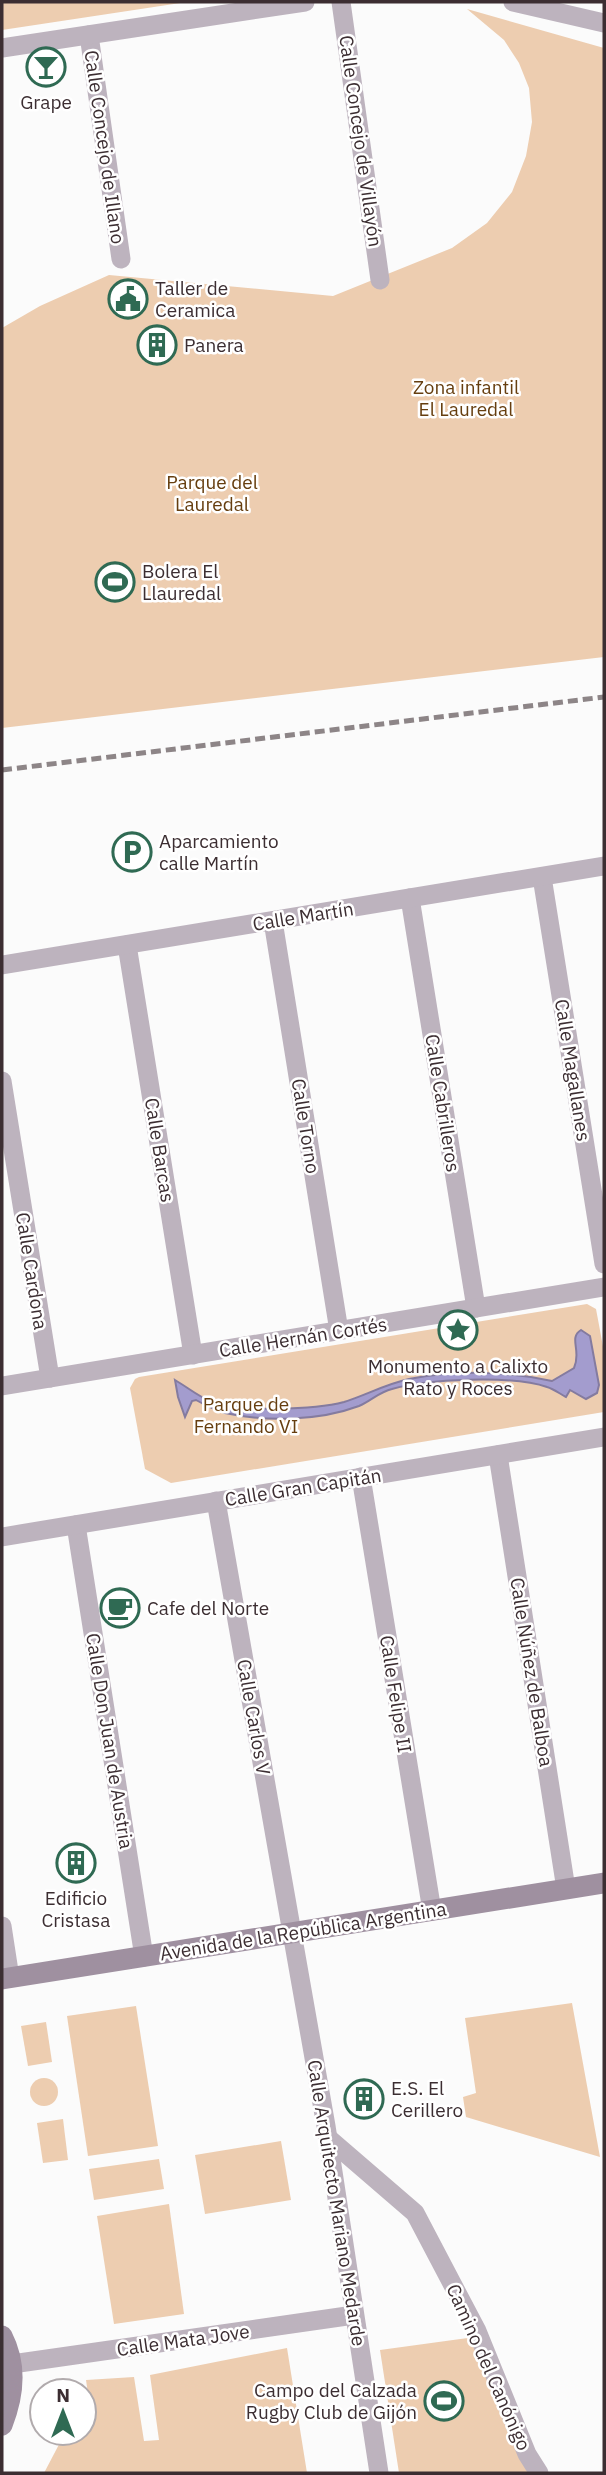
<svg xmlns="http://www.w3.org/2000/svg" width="606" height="2475" viewBox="0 0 606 2475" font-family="'IBM Plex Sans',sans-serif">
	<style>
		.green { fill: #edcdb0 }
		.water { fill: #a39cce; stroke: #847b9f; stroke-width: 2 }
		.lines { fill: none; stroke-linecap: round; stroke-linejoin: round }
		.street { stroke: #bdb3be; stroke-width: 19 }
		.secondary { stroke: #9f90a0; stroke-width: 21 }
		.rail { stroke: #8d8587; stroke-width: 5; stroke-dasharray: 10 5; stroke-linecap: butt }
		.labels { text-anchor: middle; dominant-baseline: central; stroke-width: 5; stroke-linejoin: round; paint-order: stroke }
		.poi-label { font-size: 19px; fill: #3c2e32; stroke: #fff; text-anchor: start }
		.street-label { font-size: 19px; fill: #3c2e32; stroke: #fff }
		.park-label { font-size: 19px; fill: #663e0f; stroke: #fff }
	</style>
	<rect width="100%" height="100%" fill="#fbfbfb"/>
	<g class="green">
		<path d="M2,2H187L2,30Z"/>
		<path d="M467,9L604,48V657L2,728V328L40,306L109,275L333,296L452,248L487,223L512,192L526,156L532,122L529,88L519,63L504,40Z"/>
		<path d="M587,1304L596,1309L604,1352V1412L171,1483L145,1469L130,1388L135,1379L139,1377Z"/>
		<path d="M572,2003L600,2157L466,2117L463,2097L476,2093L465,2018Z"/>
		<path d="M136,2006L158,2146L88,2156L67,2016Z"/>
		<path d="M46,2022L52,2062L28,2066L21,2026Z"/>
		<circle cx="44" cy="2092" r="14"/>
		<path d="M63,2119L68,2160L43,2163L37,2123Z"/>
		<path d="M281,2141L291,2200L205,2214L195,2155Z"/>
		<path d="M159,2159L164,2189L94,2200L89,2169Z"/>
		<path d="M169,2204L184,2314L114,2324L97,2216Z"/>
		<path d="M475,2337L531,2473H399L380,2350Z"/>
		<path d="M287,2348L307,2473H44L65,2433H84V2423L92,2421L86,2380L134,2377L144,2441L159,2440L150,2375Z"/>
	</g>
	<path class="water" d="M581,1330L590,1336L599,1385L597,1393L586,1399L570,1390L566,1397C560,1394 554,1389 547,1387C513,1375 426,1379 392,1389C379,1392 371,1401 359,1406C319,1421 266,1422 225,1413C215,1410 205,1405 196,1400L192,1401L185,1417L178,1397L175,1380C187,1387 199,1397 212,1402C237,1413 317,1409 344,1402C366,1395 386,1384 409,1379C455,1370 507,1371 552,1381L574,1368C582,1351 568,1338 581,1330Z"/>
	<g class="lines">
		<g class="street">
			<path d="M341,2L380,280"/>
			<path d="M513,2L604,23"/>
			<path d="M89,35L121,259"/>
			<path d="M2,48L305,2"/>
			<path d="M542,877L604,1264"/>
			<path d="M410,898L476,1308"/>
			<path d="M273,921L339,1331"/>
			<path d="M127,945L193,1355"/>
			<path d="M2,965L604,866"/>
			<path d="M2,1081L50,1378"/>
			<path d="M2,1386L604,1287"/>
			<path d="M498,1455L566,1889"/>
			<path d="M361,1477L432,1911"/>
			<path d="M216,1501L326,2126L379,2473"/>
			<path d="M76,1525L144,1957"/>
			<path d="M2,1537L604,1437"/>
			<path d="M2,1926L10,1978"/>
			<path d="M328,2138L415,2213L477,2331L527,2454L539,2473"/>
			<path d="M12,2364L354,2315"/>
		</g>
		<g class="secondary">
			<path d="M2,1979L604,1883"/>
			<path d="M2,2336C17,2365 14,2395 2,2425"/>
		</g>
		<path class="rail" d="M2,770L604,697"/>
	</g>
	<defs>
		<g id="bar-ring" transform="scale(2.0125)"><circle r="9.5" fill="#fff" stroke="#2f6a53" stroke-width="1.5"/><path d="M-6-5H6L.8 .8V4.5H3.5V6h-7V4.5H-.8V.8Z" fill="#2f6a53"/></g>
		<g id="civic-ring" transform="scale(2.0125)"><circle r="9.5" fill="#fff" stroke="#2f6a53" stroke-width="1.5"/><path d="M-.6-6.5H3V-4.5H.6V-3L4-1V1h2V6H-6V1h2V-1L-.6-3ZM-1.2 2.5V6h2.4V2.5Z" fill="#2f6a53"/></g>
		<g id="building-ring" transform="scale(2.0125)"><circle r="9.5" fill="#fff" stroke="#2f6a53" stroke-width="1.5"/><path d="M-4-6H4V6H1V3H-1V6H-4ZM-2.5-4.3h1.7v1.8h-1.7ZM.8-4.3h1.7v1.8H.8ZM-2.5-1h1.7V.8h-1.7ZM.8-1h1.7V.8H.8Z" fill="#2f6a53"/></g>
		<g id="stadium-ring" transform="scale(2.0125)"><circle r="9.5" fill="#fff" stroke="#2f6a53" stroke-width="1.5"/><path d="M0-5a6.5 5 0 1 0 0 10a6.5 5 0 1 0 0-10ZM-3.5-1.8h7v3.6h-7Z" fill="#2f6a53"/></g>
		<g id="parking-ring" transform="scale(2.0125)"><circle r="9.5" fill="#fff" stroke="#2f6a53" stroke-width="1.5"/><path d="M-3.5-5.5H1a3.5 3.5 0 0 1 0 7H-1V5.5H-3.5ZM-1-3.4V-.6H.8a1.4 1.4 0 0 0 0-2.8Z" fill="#2f6a53"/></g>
		<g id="sight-ring" transform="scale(2.0125)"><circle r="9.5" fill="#fff" stroke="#2f6a53" stroke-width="1.5"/><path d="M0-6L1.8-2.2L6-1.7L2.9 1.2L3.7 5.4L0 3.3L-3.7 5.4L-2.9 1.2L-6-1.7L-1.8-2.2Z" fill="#2f6a53"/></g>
		<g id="cafe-ring" transform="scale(2.0125)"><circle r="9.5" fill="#fff" stroke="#2f6a53" stroke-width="1.5"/><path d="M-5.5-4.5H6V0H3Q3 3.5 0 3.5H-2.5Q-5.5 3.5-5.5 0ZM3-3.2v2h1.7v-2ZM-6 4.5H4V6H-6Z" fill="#2f6a53"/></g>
	</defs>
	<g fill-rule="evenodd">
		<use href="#bar-ring" x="46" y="67"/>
		<use href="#civic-ring" x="128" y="299"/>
		<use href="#building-ring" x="157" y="345"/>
		<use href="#stadium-ring" x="115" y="582"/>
		<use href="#parking-ring" x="132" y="852"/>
		<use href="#sight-ring" x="458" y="1330"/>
		<use href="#cafe-ring" x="120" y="1608"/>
		<use href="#building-ring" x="76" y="1863"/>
		<use href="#building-ring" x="364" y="2099"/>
		<use href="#stadium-ring" x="444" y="2401"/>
	</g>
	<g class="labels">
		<g class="poi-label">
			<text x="46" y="102" text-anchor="middle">Grape</text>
			<text x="155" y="288">Taller de<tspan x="155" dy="22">Ceramica</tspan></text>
			<text x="184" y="345">Panera</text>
			<text x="142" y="571">Bolera El<tspan x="142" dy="22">Llauredal</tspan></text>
			<text x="159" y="841">Aparcamiento<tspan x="159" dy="22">calle Martín</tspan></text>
			<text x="458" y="1366" text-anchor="middle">Monumento a Calixto<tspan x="458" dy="22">Rato y Roces</tspan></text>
			<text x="147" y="1608">Cafe del Norte</text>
			<text x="76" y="1898" text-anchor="middle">Edificio<tspan x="76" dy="22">Cristasa</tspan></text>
			<text x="391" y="2088">E.S. El<tspan x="391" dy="22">Cerillero</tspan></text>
			<text x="417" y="2390" text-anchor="end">Campo del Calzada<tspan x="417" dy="22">Rugby Club de Gijón</tspan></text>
		</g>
		<g class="street-label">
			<text transform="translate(361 141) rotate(82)">Calle Concejo de Villayón</text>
			<text transform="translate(105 147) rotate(82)">Calle Concejo de Illano</text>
			<text transform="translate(303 916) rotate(-9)">Calle Martín</text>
			<text transform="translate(573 1070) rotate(81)">Calle Magallanes</text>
			<text transform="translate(443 1103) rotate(81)">Calle Cabrilleros</text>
			<text transform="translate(306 1126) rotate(81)">Calle Torno</text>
			<text transform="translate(160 1150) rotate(81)">Calle Barcas</text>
			<text transform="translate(32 1271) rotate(81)">Calle Cardona</text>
			<text transform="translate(303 1337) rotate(-9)">Calle Hernán Cortés</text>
			<text transform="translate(303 1487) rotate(-9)">Calle Gran Capitán</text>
			<text transform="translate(532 1672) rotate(81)">Calle Núñez de Balboa</text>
			<text transform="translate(396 1694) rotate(81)">Calle Felipe II</text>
			<text transform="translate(254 1717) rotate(80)">Calle Carlos V</text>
			<text transform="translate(110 1741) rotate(81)">Calle Don Juan de Austria</text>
			<text transform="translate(303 1931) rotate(-9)">Avenida de la República Argentina</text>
			<text transform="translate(337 2203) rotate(81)">Calle Arquitecto Mariano Medarde</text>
			<text transform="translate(183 2340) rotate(-8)">Calle Mata Jove</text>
			<text transform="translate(489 2367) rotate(66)">Camino del Canónigo</text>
		</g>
		<g class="park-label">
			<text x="466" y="387">Zona infantil<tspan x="466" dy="22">El Lauredal</tspan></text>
			<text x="212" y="482">Parque del<tspan x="212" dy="22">Lauredal</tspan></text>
			<text x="246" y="1404">Parque de<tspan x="246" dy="22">Fernando VI</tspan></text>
		</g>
	</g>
	<rect width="606" height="2475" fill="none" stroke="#3c2e32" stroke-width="7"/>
	<g transform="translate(63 2412)"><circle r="33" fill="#ffffff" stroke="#b1abad" stroke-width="2"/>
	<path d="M0-5L12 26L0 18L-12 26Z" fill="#2f6a53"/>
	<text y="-10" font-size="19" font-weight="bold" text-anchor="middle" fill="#3c2e32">N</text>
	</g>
</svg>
